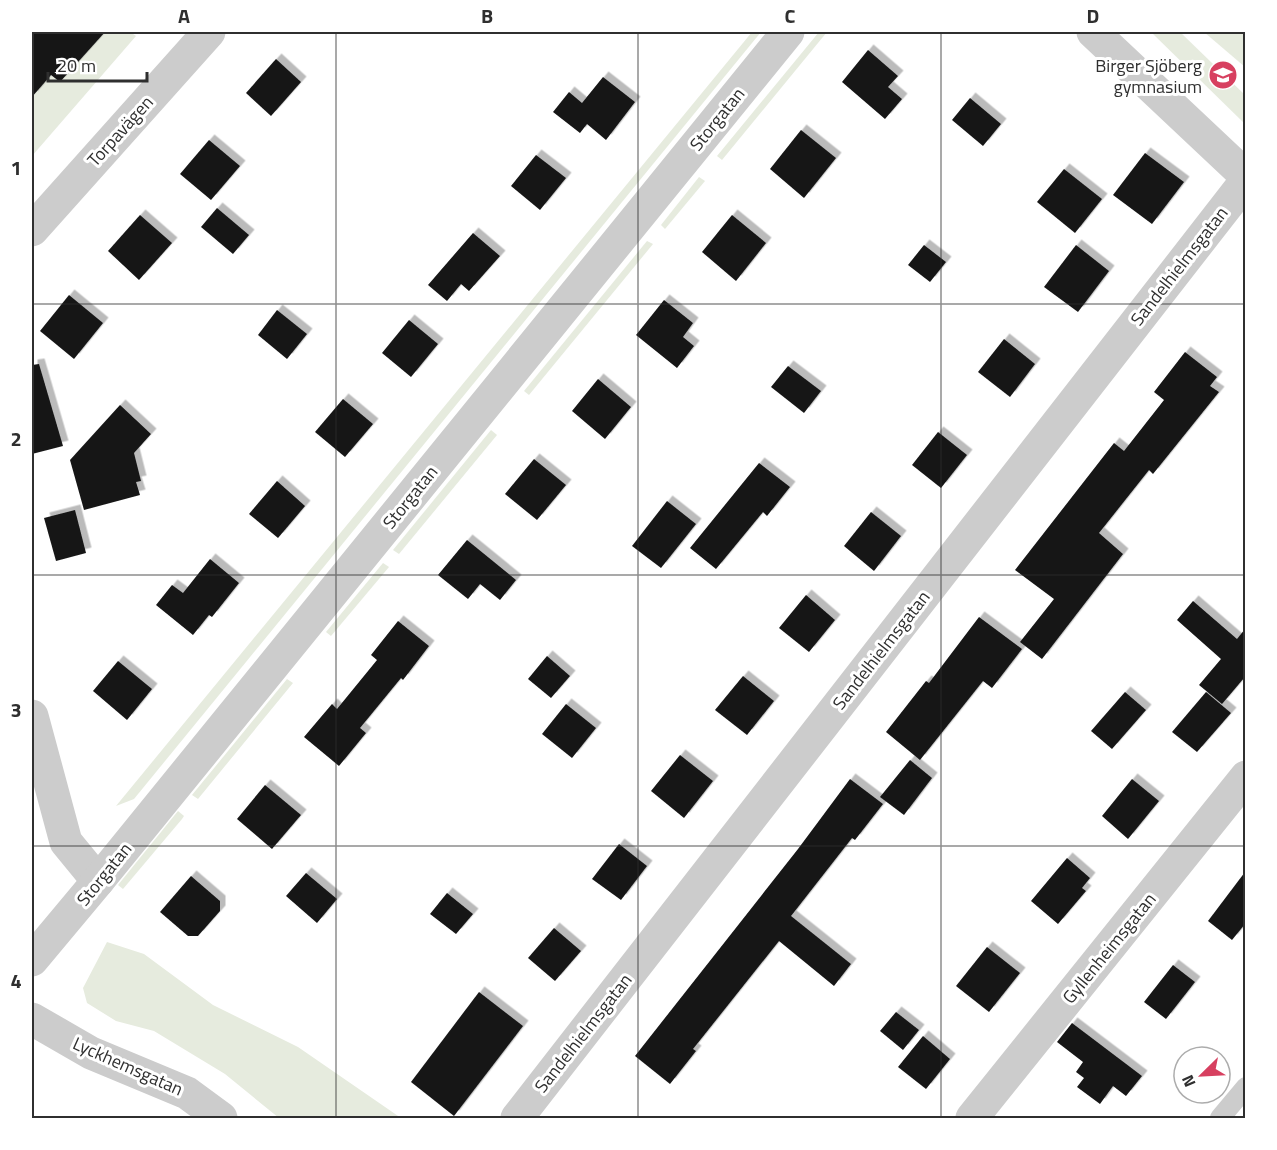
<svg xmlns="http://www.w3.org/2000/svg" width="1277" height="1150" viewBox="0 0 1277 1150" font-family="'Titillium Web',sans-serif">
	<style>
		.green { fill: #e6ebde }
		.building { fill: #161616; filter: url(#shadow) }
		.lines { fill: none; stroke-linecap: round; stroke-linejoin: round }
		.service { stroke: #ccc; stroke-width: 20 }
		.minor { stroke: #ccc; stroke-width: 33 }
		.grid { fill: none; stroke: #2f2f2f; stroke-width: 1.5; stroke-opacity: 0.55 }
		.labels { text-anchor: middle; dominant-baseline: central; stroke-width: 6; stroke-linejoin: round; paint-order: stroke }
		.poi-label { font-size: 18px; fill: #2f2f2f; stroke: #fff; text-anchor: end }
		.street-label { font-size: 18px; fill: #2f2f2f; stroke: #fff }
		.neatline { fill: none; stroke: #2f2f2f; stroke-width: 2 }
		.grid-label { font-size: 20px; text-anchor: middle; font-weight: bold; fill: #2f2f2f }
	</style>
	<defs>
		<filter id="shadow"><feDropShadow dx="5.5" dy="-5.5" stdDeviation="0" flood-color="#0004"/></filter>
	</defs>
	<rect width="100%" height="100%" fill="#fff"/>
	<g class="green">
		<path d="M97,32H130L136,36L32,156V97L51,75L60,82L101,36Z"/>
		<path d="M752,32H761L134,799L116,806Z"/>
		<path d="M819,32H827L722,160L717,156Z"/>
		<path d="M1151,32H1180L1245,95V124Z"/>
		<path d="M1204,32H1245V67Z"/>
		<path d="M699,177L705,181L665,229L661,225Z"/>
		<path d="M647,241L653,244L529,395L524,391Z"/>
		<path d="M491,430L497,435L399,554L393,550Z"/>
		<path d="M383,563L389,567L331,636L326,632Z"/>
		<path d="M287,679L293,683L198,799L192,795Z"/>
		<path d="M178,811L184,816L182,819L123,889L118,885Z"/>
		<path d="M107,942L144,954L213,1005L298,1047L401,1118H279L225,1074L154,1031L116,1021L87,1003L83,988Z"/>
	</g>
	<g class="building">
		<path d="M32,32H105L60,82L51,75L32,97Z"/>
		<path d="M868,50L898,76L888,87L902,99L885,119L842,82Z"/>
		<path d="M276,59L301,82L271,116L246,93Z"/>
		<path d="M603,77L635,102L606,140L587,124L580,133L553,112L569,92L582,103Z"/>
		<path d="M970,98L1001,124L983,146L952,120Z"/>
		<path d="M801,130L836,158L804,198L770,169Z"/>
		<path d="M209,140L240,166L211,200L180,174Z"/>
		<path d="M1145,153L1184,182L1152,224L1113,195Z"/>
		<path d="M536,155L566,178L540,210L511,186Z"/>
		<path d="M1064,169L1102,199L1075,233L1037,202Z"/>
		<path d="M217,208L249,235L233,254L201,227Z"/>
		<path d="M140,215L172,243L139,280L108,251Z"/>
		<path d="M732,215L766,243L736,281L702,252Z"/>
		<path d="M473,233L500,256L469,291L461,284L447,301L428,285Z"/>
		<path d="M924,245L946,262L930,282L908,265Z"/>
		<path d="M1076,245L1109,271L1078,312L1044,287Z"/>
		<path d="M69,295L103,323L74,359L40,331Z"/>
		<path d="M664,300L693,323L683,337L694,346L677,368L636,335Z"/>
		<path d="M277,310L307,334L287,359L258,335Z"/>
		<path d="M409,320L438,344L411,377L382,353Z"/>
		<path d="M1004,339L1035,364L1010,397L978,372Z"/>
		<path d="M1185,352L1217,377L1210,386L1219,392L1153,474L1149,470L1099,533L1123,554L1042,659L1020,642L1054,599L1015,570L1114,443L1124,451L1164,400L1154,392Z"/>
		<path d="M39,364L63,446L32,454V365Z"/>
		<path d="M788,366L821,391L804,413L771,387Z"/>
		<path d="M598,379L631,407L605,439L572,411Z"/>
		<path d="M343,399L373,424L345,457L315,432Z"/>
		<path d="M120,405L151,434L134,453L141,481L136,482L140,495L84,510L70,460Z"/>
		<path d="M938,432L967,455L941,488L912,465Z"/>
		<path d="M534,459L566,485L537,520L505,494Z"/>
		<path d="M759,463L790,487L767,516L763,512L716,569L690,548Z"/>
		<path d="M277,481L305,506L278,538L249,514Z"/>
		<path d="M667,501L696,524L661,568L632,546Z"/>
		<path d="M75,510L86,553L56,561L44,518Z"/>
		<path d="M871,512L901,536L874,571L844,546Z"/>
		<path d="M467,540L516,580L500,600L480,584L468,599L438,575Z"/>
		<path d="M210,559L239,583L212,617L209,615L193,635L156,605L172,585L183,593Z"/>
		<path d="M806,595L835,620L809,652L779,628Z"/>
		<path d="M1193,601L1237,639L1245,629V680L1244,678L1222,704L1199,685L1221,659L1177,620Z"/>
		<path d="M979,617L1022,649L992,688L983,681L920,760L886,732L926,681L929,683Z"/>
		<path d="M398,621L429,646L403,680L401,678L360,728L366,733L339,766L304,737L332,704L337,709L377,660L371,655Z"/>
		<path d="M547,656L570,676L551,698L528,679Z"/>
		<path d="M118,661L152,689L127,720L93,691Z"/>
		<path d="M743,676L774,701L747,735L715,710Z"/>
		<path d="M1125,692L1146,710L1112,749L1091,731Z"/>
		<path d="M1206,692L1231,713L1197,752L1172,732Z"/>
		<path d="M566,704L596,728L572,758L542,734Z"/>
		<path d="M680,755L713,781L684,818L651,791Z"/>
		<path d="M910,760L932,778L904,815L880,797Z"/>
		<path d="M850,779L883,804L855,840L852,838L791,916L851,964L834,986L779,941L693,1049L696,1051L670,1084L635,1056L798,849Z"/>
		<path d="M1132,779L1159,801L1128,839L1102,816Z"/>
		<path d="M265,785L301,815L272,849L237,819Z"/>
		<path d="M619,844L647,866L621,900L592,879Z"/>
		<path d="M1067,858L1090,878L1082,888L1086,891L1058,924L1031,901Z"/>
		<path d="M1245,872V924L1232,940L1208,921Z"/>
		<path d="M306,873L337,899L317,923L286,896Z"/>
		<path d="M191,876L220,901V911L198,936H188L160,912Z"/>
		<path d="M447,893L473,914L456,934L430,914Z"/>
		<path d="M554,928L581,951L555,981L528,958Z"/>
		<path d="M987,947L1020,973L989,1012L956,986Z"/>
		<path d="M1173,965L1195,982L1166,1019L1144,1002Z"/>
		<path d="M479,992L523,1026L454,1116L411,1082Z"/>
		<path d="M896,1012L919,1030L903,1050L880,1031Z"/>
		<path d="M1072,1023L1142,1076L1126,1096L1113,1086L1100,1104L1077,1087L1084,1078L1076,1072L1083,1062L1057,1042Z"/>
		<path d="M923,1036L950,1059L926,1089L898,1067Z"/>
	</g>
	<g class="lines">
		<path class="service" d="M1220,1118L1246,1087"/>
		<g class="minor">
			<path d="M1093,32L1246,176"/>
			<path d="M32,230L209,32"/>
			<path d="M32,716L66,842L98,881"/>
			<path d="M32,960L98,881L788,32"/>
			<path d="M32,1019L91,1053L187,1093L221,1118"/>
			<path d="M517,1118L1246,181"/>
			<path d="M972,1118L1246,777"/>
		</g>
	</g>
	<path class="grid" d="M336,32V1118M638,32V1118M941,32V1118M32,304H1246M32,575H1246M32,846H1246"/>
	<defs>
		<g id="school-disc" transform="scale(1.5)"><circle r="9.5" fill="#d74060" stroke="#fff"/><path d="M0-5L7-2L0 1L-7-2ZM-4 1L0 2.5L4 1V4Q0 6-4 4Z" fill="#fff"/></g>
	</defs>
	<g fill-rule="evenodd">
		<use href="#school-disc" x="1223" y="75"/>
	</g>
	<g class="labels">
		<g class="poi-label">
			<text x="1202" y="65">Birger Sjöberg<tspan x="1202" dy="21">gymnasium</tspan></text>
		</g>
		<g class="street-label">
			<text transform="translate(717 119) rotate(-51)">Storgatan</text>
			<text transform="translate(120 131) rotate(-48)">Torpavägen</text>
			<text transform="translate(1179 266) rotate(-52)">Sandelhielmsgatan</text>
			<text transform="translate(410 497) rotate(-51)">Storgatan</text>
			<text transform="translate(881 650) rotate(-52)">Sandelhielmsgatan</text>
			<text transform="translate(104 874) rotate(-51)">Storgatan</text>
			<text transform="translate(1109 948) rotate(-51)">Gyllenheimsgatan</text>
			<text transform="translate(583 1033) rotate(-52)">Sandelhielmsgatan</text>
			<text transform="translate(128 1066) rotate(24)">Lyckhemsgatan</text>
		</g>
	</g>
	<rect width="1277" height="1150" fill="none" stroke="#ffffff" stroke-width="66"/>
	<g transform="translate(1202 1075) rotate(246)"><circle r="28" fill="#ffffff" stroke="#acacac" stroke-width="1.5"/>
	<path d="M0-4.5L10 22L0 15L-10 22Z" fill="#d74060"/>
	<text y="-9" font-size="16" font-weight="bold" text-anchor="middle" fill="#2f2f2f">N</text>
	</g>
	<path d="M48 72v9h99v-9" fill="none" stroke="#2f2f2f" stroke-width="3"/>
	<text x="57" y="72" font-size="18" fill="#2f2f2f" stroke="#ffffff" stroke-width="4.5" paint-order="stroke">20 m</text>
	<rect x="33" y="33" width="1211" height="1084" class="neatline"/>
	<g class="grid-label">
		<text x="184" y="23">A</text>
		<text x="487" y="23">B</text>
		<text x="790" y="23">C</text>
		<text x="1093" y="23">D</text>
		<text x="16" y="175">1</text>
		<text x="16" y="446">2</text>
		<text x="16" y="717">3</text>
		<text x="16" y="988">4</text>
	</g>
</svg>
